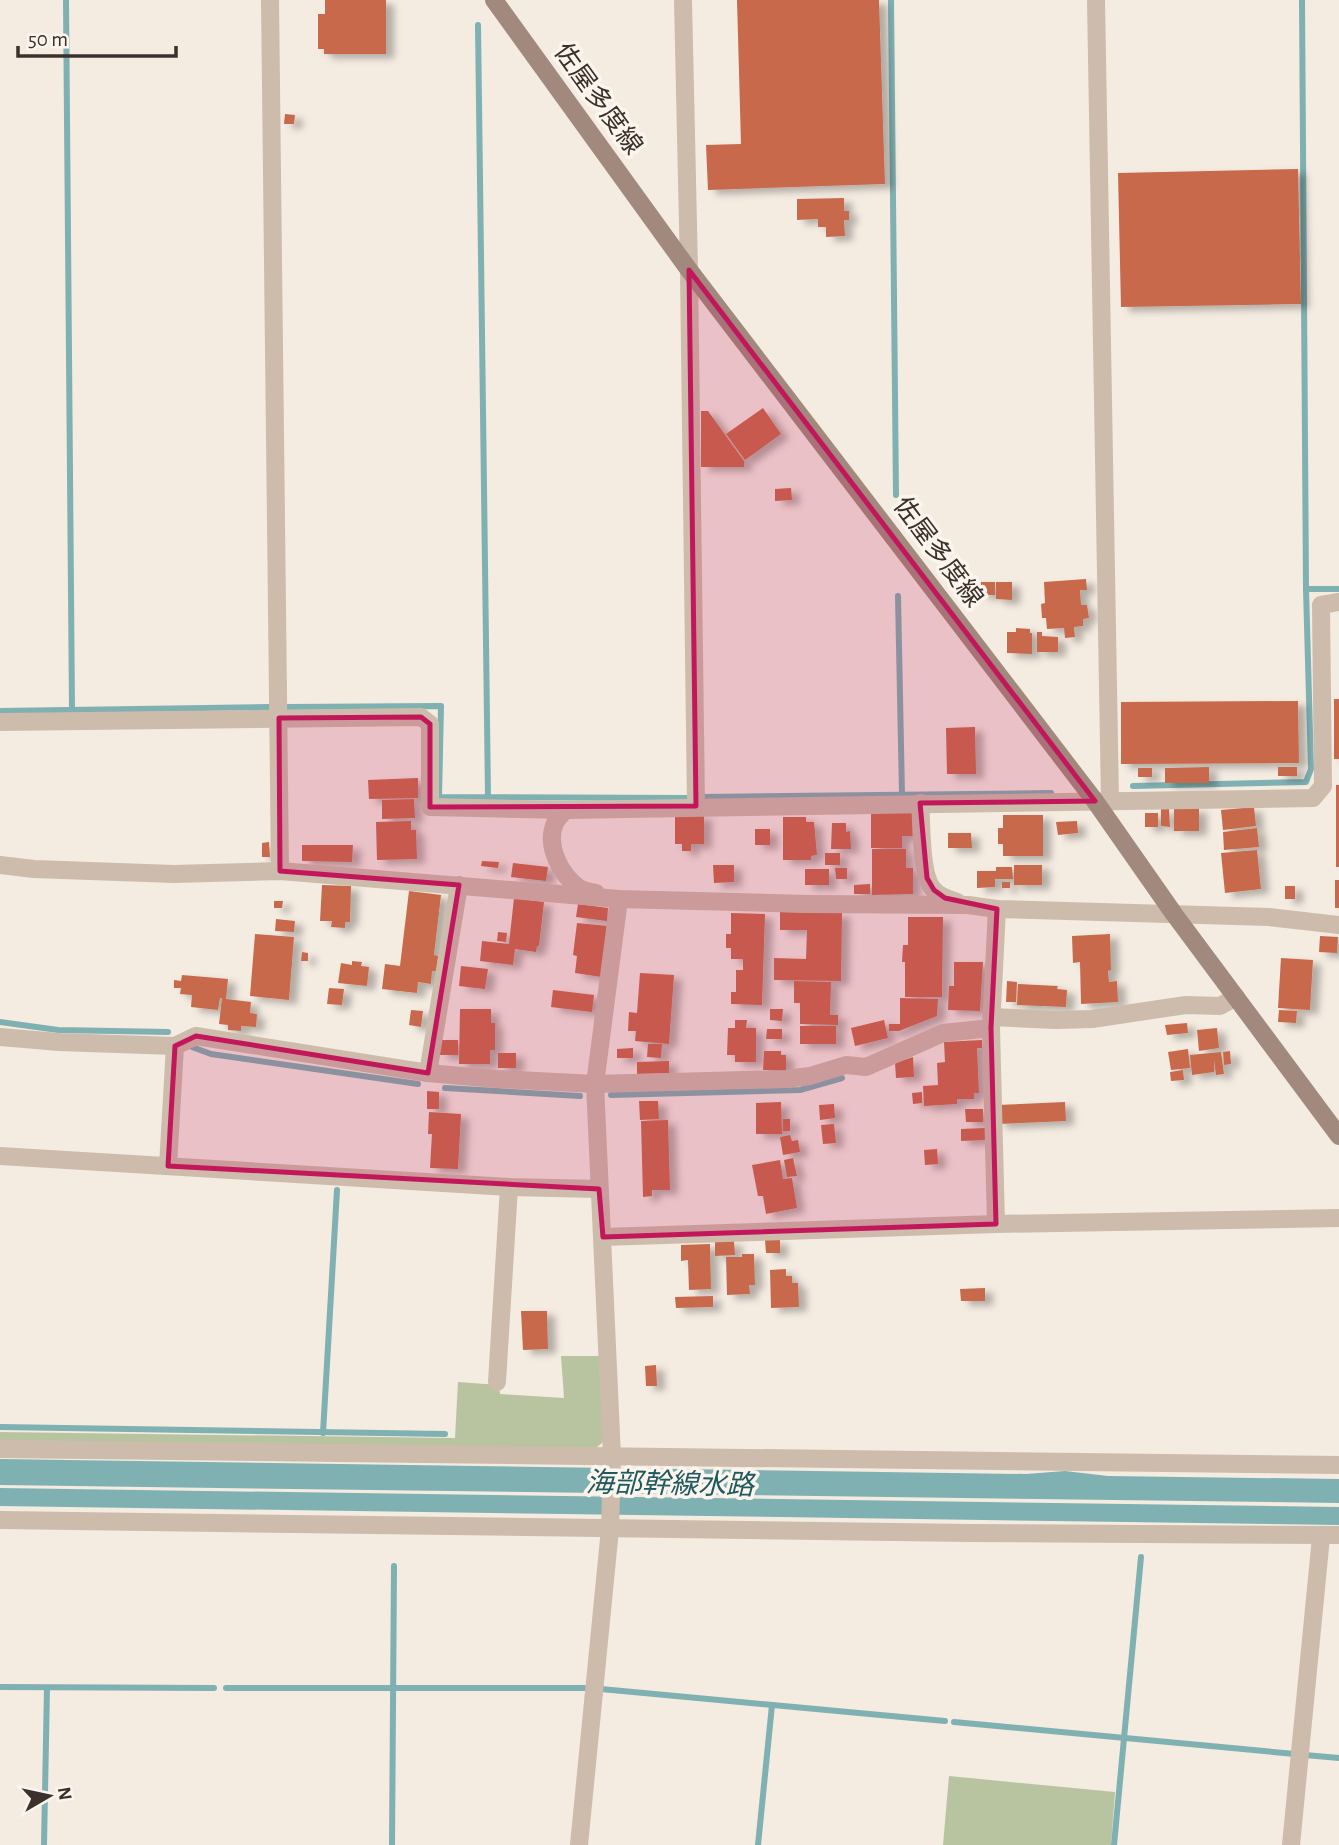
<svg xmlns="http://www.w3.org/2000/svg" width="1339" height="1845" viewBox="0 0 1339 1845" font-family="'Alegreya Sans','Noto Sans JP',sans-serif">
	<style>
		.green { fill: #b8c4a0 }
		.water { fill: #7fb0b2 }
		.lines { fill: none; stroke-linecap: round; stroke-linejoin: round }
		.stream { stroke: #7fb0b2; stroke-width: 6 }
		.building { fill: #c8694b; filter: url(#shadow) }
		.minor { stroke: #cdbbac; stroke-width: 18 }
		.secondary { stroke: #a18a7d; stroke-width: 18 }
		.marked { fill: #c2185b; fill-opacity: 0.2; stroke: #c2185b; stroke-width: 5; stroke-linejoin: round }
		.labels { text-anchor: middle; dominant-baseline: central; stroke-width: 7; stroke-linejoin: round; paint-order: stroke }
		.street-label { font-size: 26px; fill: #3b302b; stroke: #fbf5ee }
		.water-label { font-size: 28px; font-style: italic; fill: #1f5a5e; stroke: #fbf5ee }
	</style>
	<defs>
		<filter id="shadow"><feDropShadow dx="8" dy="4.5" stdDeviation="3.5" flood-color="#0004"/></filter>
	</defs>
	<rect width="100%" height="100%" fill="#f4ebe1"/>
	<g class="green">
		<path d="M561,1356H599L603,1442L596,1448L0,1441V1432L455,1438L458,1382L499,1385L500,1394L564,1398Z"/>
		<path d="M949,1776L1115,1792L1111,1845H943Z"/>
	</g>
	<g class="water">
		<path d="M0,1459L1026,1474L1065,1471L1108,1476L1339,1479V1503L0,1485Z"/>
		<path d="M0,1488L1339,1507V1525L0,1506Z"/>
	</g>
	<g class="lines">
		<g class="stream">
			<path d="M66,0L72,710"/>
			<path d="M891,0L896,495"/>
			<path d="M1302,0L1306,589"/>
			<path d="M478,25L488,797"/>
			<path d="M898,596L902,795"/>
			<path d="M287,707L441,706L439,797L687,798"/>
			<path d="M0,711L269,707"/>
			<path d="M1133,786L1306,782L1311,769L1306,589H1339"/>
			<path d="M703,797L1051,793"/>
			<path d="M0,1022L58,1030L168,1032"/>
			<path d="M192,1047L211,1054L418,1084"/>
			<path d="M445,1088L580,1096"/>
			<path d="M611,1095L800,1090L842,1078"/>
			<path d="M0,1427L445,1434"/>
			<path d="M323,1433L337,1190"/>
			<path d="M0,1687L214,1688"/>
			<path d="M226,1688H586"/>
			<path d="M601,1689L945,1721"/>
			<path d="M954,1722L1295,1754"/>
			<path d="M1305,1755L1339,1758"/>
			<path d="M44,1845L47,1688"/>
			<path d="M392,1845L394,1566"/>
			<path d="M758,1845L772,1705"/>
			<path d="M1114,1845L1141,1557"/>
		</g>
	</g>
	<g class="building">
		<path d="M325,0H386V54H324V49H318V14H325Z"/>
		<path d="M737,0H879L885,184L708,190L706,145L741,144Z"/>
		<path d="M285,114L295,115L294,124H284Z"/>
		<path d="M1298,169L1301,304L1121,307L1118,173Z"/>
		<path d="M844,198V211H849V220H844L845,236L826,237V227H818V219L797,220V199Z"/>
		<path d="M763,408L781,434L745,460L726,434Z"/>
		<path d="M701,411H708L744,461V467H701Z"/>
		<path d="M791,488L792,500L775,501V489Z"/>
		<path d="M1086,579L1087,590H1080L1081,605H1087L1089,618L1083,619V626L1074,627L1075,637L1065,638L1064,628L1047,629L1046,618H1042L1041,604L1045,603L1044,582Z"/>
		<path d="M981,582H995V595H980Z"/>
		<path d="M996,582H1012V600L996,599Z"/>
		<path d="M1016,628L1030,629V633H1032V654L1007,653V632H1016Z"/>
		<path d="M1037,632H1042V636L1058,637V652H1037Z"/>
		<rect x="1334" y="699" width="5" height="60"/>
		<path d="M1298,701L1299,763L1121,764V702Z"/>
		<path d="M975,727L976,774H947L946,728Z"/>
		<path d="M1209,767V783H1165V768Z"/>
		<rect x="1278" y="767" width="19" height="9"/>
		<rect x="1138" y="768" width="14" height="9"/>
		<path d="M418,778V798L369,799L368,780Z"/>
		<rect x="1336" y="785" width="3" height="82"/>
		<path d="M414,799L415,818L382,819V800Z"/>
		<path d="M1254,807L1256,826L1223,830L1221,810Z"/>
		<path d="M1199,808V831H1174V809Z"/>
		<path d="M1161,809H1169L1170,827L1161,826Z"/>
		<path d="M871,813H913V836H902V848H871Z"/>
		<rect x="1145" y="813" width="13" height="14"/>
		<path d="M675,815H704V844H691V851H682V844H675Z"/>
		<path d="M1003,815H1043V856H1003V844H998V828H1003Z"/>
		<path d="M783,817H806V822H814L817,855L811,856V860H783Z"/>
		<path d="M411,821V830H416L417,859L377,860L376,822Z"/>
		<path d="M1077,821L1078,833L1058,835L1056,822Z"/>
		<path d="M832,823H846V832L850,831L851,849H831Z"/>
		<path d="M1257,828L1259,847L1224,850L1223,832Z"/>
		<rect x="755" y="829" width="15" height="16"/>
		<path d="M948,833H971L972,848H948Z"/>
		<path d="M269,842L270,857H262V843Z"/>
		<path d="M302,845H353L352,862L302,861Z"/>
		<path d="M872,849H906V868H913V894L872,895Z"/>
		<path d="M1257,850L1261,889L1225,893L1221,853Z"/>
		<rect x="825" y="853" width="15" height="12"/>
		<path d="M482,861L499,862L498,868L481,866Z"/>
		<path d="M513,863L548,867L546,881L511,877Z"/>
		<path d="M713,865H734V882L714,883Z"/>
		<rect x="1014" y="865" width="28" height="20"/>
		<path d="M996,867H1012L1013,879H995V887L977,888V871H996Z"/>
		<path d="M835,868H847V879H836Z"/>
		<rect x="805" y="869" width="24" height="16"/>
		<rect x="1335" y="880" width="4" height="28"/>
		<rect x="1002" y="882" width="8" height="6"/>
		<path d="M870,884V894H854V885Z"/>
		<path d="M322,885L351,886L350,922H345V928L331,927L332,921H320Z"/>
		<rect x="1285" y="886" width="10" height="13"/>
		<path d="M409,891L441,895L434,955L438,956L437,971H432L431,984L418,982L417,993L382,989L385,964L400,966Z"/>
		<path d="M514,898L544,902L539,946H537L536,952L515,949L513,965L480,961L482,941L509,944Z"/>
		<path d="M274,901H283L282,908H274Z"/>
		<path d="M578,904L608,908L607,921L576,917Z"/>
		<path d="M780,912L842,913L841,981L774,980V958L806,959L807,930H780Z"/>
		<path d="M731,913L765,914L762,1005L731,1004V992H736V970H743V959H731V948H726V934H731Z"/>
		<path d="M908,917H943L942,997H905V962H902L903,945H908Z"/>
		<path d="M276,919L295,921L294,932L275,931Z"/>
		<path d="M577,923L608,926L602,977L575,973L577,956L573,955Z"/>
		<path d="M498,932L507,933L506,942L497,941Z"/>
		<path d="M255,934L294,937L289,1000L250,996Z"/>
		<path d="M1110,934L1111,970L1108,971L1109,982L1117,981L1118,1002L1081,1004L1080,962L1073,963L1072,936Z"/>
		<path d="M1320,936L1338,937L1337,953L1319,952Z"/>
		<path d="M302,952L308,953V961H301Z"/>
		<path d="M1281,958L1313,960L1310,1010L1278,1008Z"/>
		<path d="M352,961L362,962L361,966L369,967L367,986L338,983L341,963L352,965Z"/>
		<path d="M954,962H983L980,1011L948,1010L949,986H954Z"/>
		<path d="M461,966L488,969L485,989L459,986Z"/>
		<path d="M640,973L674,975L669,1044L635,1041L636,1031H628L629,1012L637,1013Z"/>
		<path d="M182,975L228,979L226,999L251,1002L250,1013L257,1014L256,1027L241,1026V1031L228,1030V1025L219,1024L222,998H220L218,1010L191,1007L192,995L180,994L181,988H174V980L181,981Z"/>
		<path d="M794,981L831,982L830,1015H838V1025L800,1024V1003H794Z"/>
		<path d="M1007,981L1017,982L1016,1002H1006Z"/>
		<path d="M1018,984L1058,986L1057,989L1067,990L1066,1007L1017,1005Z"/>
		<path d="M329,988L344,989L342,1005L327,1004Z"/>
		<path d="M553,990L594,995L592,1012L551,1007Z"/>
		<path d="M900,998L938,999L937,1016L899,1031H889V1024H900Z"/>
		<path d="M460,1009H491V1023H495V1050H490V1064H459Z"/>
		<path d="M770,1009H783L782,1021L770,1020Z"/>
		<path d="M411,1010L423,1011L421,1027L409,1025Z"/>
		<path d="M1279,1010L1297,1011L1296,1023L1278,1022Z"/>
		<path d="M735,1020H747L746,1028H756V1062H735V1055H727L728,1028H735Z"/>
		<path d="M884,1020L888,1038L855,1046L851,1028Z"/>
		<path d="M1187,1023L1188,1033L1167,1035L1165,1025Z"/>
		<rect x="800" y="1026" width="36" height="18"/>
		<path d="M1217,1028L1219,1048L1199,1051L1197,1030Z"/>
		<path d="M767,1029H782V1039H766Z"/>
		<rect x="440" y="1040" width="18" height="15"/>
		<path d="M982,1040V1048H977L979,1093H974V1099H957V1104L924,1106L923,1086L938,1085L937,1063L945,1062L944,1042Z"/>
		<path d="M648,1044H662L661,1058L647,1057Z"/>
		<path d="M633,1048V1058H617V1049Z"/>
		<path d="M1188,1049L1190,1068L1171,1070L1168,1052Z"/>
		<path d="M764,1051H781V1055H786V1071L763,1070Z"/>
		<path d="M1230,1051L1231,1064L1224,1065L1223,1052Z"/>
		<path d="M1221,1052L1224,1074L1216,1075L1214,1060V1072L1192,1075L1190,1055Z"/>
		<rect x="498" y="1053" width="18" height="15"/>
		<path d="M913,1057L914,1077L896,1078L895,1063Z"/>
		<path d="M669,1061V1073L637,1074V1062Z"/>
		<path d="M1183,1070L1184,1080L1171,1081L1170,1072Z"/>
		<path d="M427,1091L439,1092V1109H427Z"/>
		<path d="M922,1092V1103L913,1104L912,1093Z"/>
		<path d="M639,1101H658L659,1119L640,1120Z"/>
		<path d="M781,1102L782,1134H756V1103Z"/>
		<path d="M1065,1102L1066,1121L998,1124V1105Z"/>
		<path d="M834,1104L835,1118L820,1120L819,1105Z"/>
		<path d="M965,1109H983V1122H966Z"/>
		<path d="M429,1112L461,1114L458,1169L430,1168L432,1134H428Z"/>
		<rect x="783" y="1119" width="7" height="12"/>
		<path d="M668,1120L670,1190H652V1196L643,1197L641,1121Z"/>
		<path d="M834,1124L836,1143L823,1144L821,1125Z"/>
		<path d="M985,1128V1140L961,1141V1129Z"/>
		<path d="M790,1135L792,1141L798,1140L800,1152L783,1155L780,1137Z"/>
		<path d="M937,1149L938,1164L925,1165L924,1150Z"/>
		<path d="M793,1158L797,1176L787,1177L784,1160Z"/>
		<path d="M780,1160L783,1179L792,1178L797,1208L766,1214L763,1196H758L752,1165Z"/>
		<path d="M765,1240H780V1253H766Z"/>
		<path d="M734,1241L735,1255L715,1256V1242Z"/>
		<path d="M710,1244L711,1289L689,1290L688,1260L681,1261V1245Z"/>
		<path d="M742,1254H754L755,1285H749L750,1294L727,1295L726,1257H742Z"/>
		<path d="M786,1269V1276H792V1283H798L799,1307L771,1308L770,1270Z"/>
		<path d="M985,1288V1301H961L960,1289Z"/>
		<path d="M713,1296V1307L676,1308L675,1297Z"/>
		<path d="M521,1311H547L548,1349L523,1350Z"/>
		<path d="M656,1365L657,1386H646L645,1366Z"/>
	</g>
	<g class="lines">
		<g class="minor">
			<path d="M270,0L280,871"/>
			<path d="M683,0L689,270L696,806"/>
			<path d="M1096,0L1110,801"/>
			<path d="M0,722L421,717L430,724V807L565,810L1313,798L1323,786L1321,605L1339,602"/>
			<path d="M920,803C922,824 920,874 933,889C939,897 949,899 957,902"/>
			<path d="M565,810C562,814 557,819 555,823C545,846 561,875 579,888C584,891 590,892 596,893"/>
			<path d="M0,865L34,869L174,874L280,871L619,899L808,904L968,905L997,909L1269,917L1339,925"/>
			<path d="M992,1017L1056,1020L1092,1019L1186,1005L1220,1006L1236,997"/>
			<path d="M0,1037L59,1042L175,1046L196,1036L428,1073L496,1079L595,1084L786,1079L810,1076L846,1065L866,1067L943,1033L991,1028"/>
			<path d="M428,1073L459,885"/>
			<path d="M0,1156L509,1187L599,1189"/>
			<path d="M168,1166L175,1046"/>
			<path d="M996,1224L991,1028L997,909"/>
			<path d="M603,1237L996,1224L1339,1218"/>
			<path d="M497,1382L509,1187"/>
			<path d="M0,1449L1339,1465"/>
			<path d="M0,1520L969,1533L1339,1535"/>
			<path d="M579,1845L610,1529L612,1456L595,1084L619,899"/>
			<path d="M1291,1845L1321,1537"/>
		</g>
		<path class="secondary" d="M494,0L689,270L1095,801L1174,914L1339,1136"/>
	</g>
	<path class="marked" d="M689,270L1095,801L920,803L927,878L934,890L945,898L997,909L991,1028L996,1224L603,1237L599,1189L168,1166L175,1046L196,1036L428,1073L459,885L280,871L279,718L421,717L430,724V807L696,806Z"/>
	<g class="labels">
		<g class="street-label">
			<text transform="translate(598 99) rotate(54)">佐屋多度線</text>
			<text transform="translate(938 552) rotate(53)">佐屋多度線</text>
		</g>
		<g class="water-label">
			<text transform="translate(670 1485) rotate(1)">海部幹線水路</text>
		</g>
	</g>
	<g transform="translate(49 1796) rotate(81)" stroke="#fbf5ee" stroke-width="5" paint-order="stroke">
	<path d="M0-5L12 26L0 18L-12 26Z" fill="#3b302b"/>
	<text y="-10" font-size="19" font-weight="bold" text-anchor="middle" fill="#3b302b">N</text>
	</g>
	<path d="M18 46v10h158v-10" fill="none" stroke="#3b302b" stroke-width="3.5"/>
	<text x="28" y="46" font-size="21" fill="#3b302b" stroke="#fbf5ee" stroke-width="5" paint-order="stroke">50 m</text>
</svg>
